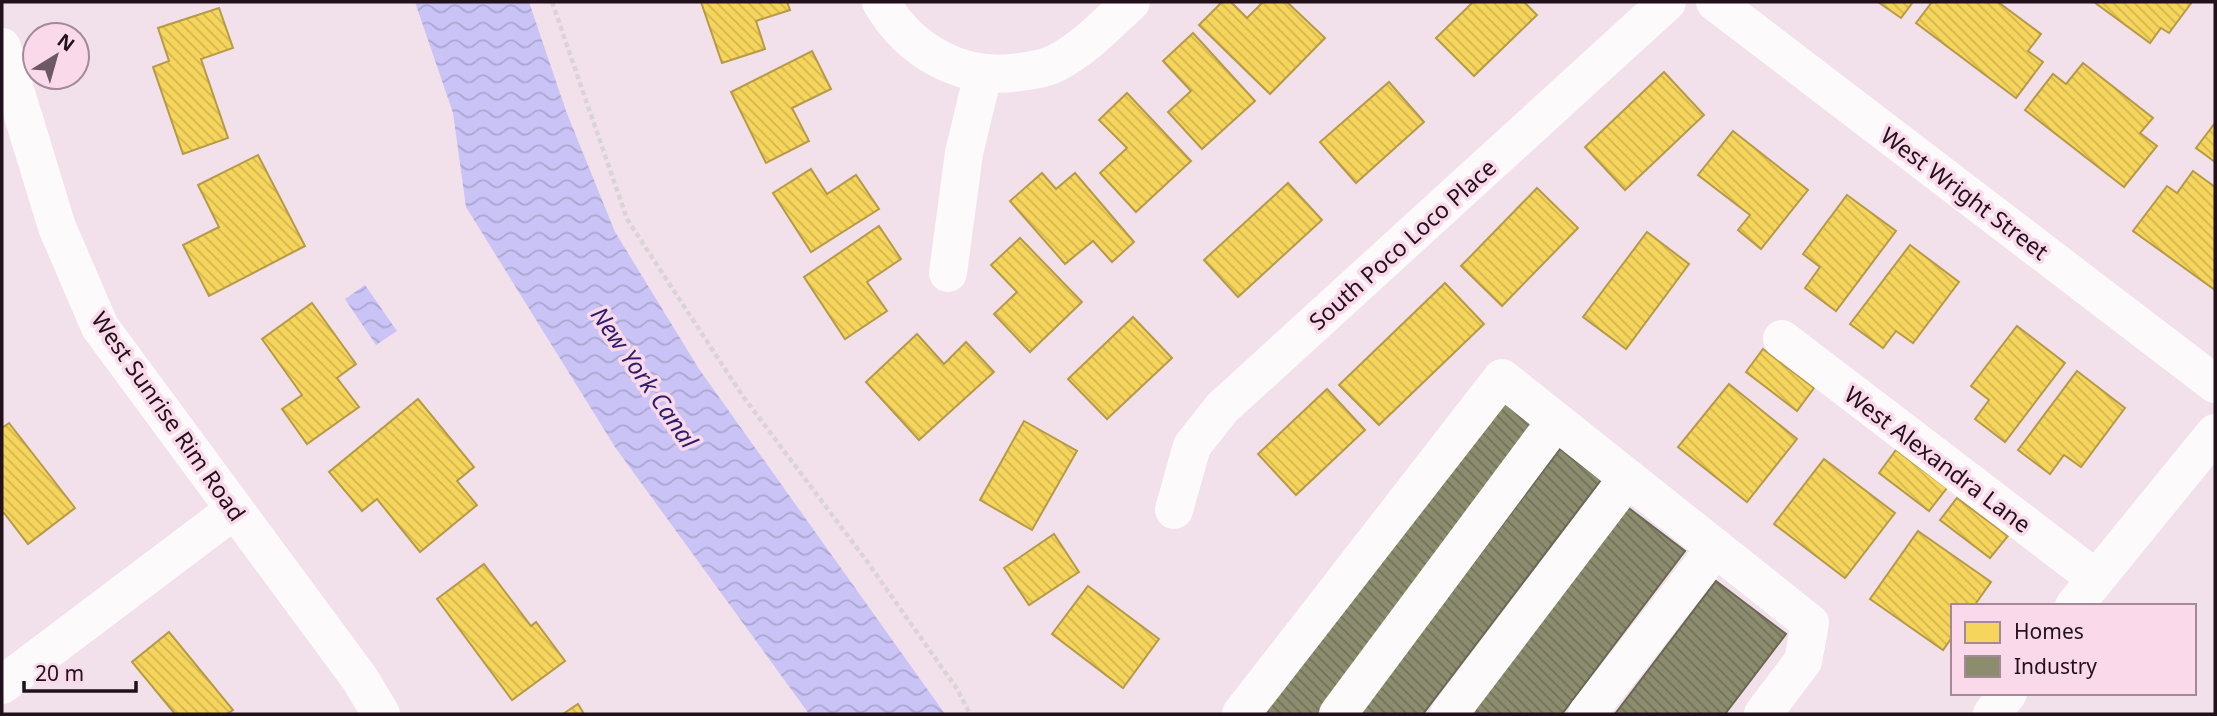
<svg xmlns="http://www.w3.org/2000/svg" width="2217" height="716" viewBox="0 0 2217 716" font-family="'Noto Sans',sans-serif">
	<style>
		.water { fill: url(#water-waves) }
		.homes { fill: url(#homes-back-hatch); stroke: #b69a48; stroke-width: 2 }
		.industry { fill: url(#industry-back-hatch); stroke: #6c6755; stroke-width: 2 }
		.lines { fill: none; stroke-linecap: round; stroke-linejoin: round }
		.path { stroke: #dad4d7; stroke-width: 4.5; stroke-dasharray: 5 3.5; stroke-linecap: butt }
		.minor { stroke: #fdfafc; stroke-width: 38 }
		.labels { text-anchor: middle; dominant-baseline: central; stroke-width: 7; stroke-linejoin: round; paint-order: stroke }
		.street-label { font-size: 23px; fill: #22101b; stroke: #fad9ea }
		.water-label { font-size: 24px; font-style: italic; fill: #2c1d6b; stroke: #fad9ea }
	</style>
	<defs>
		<pattern id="water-waves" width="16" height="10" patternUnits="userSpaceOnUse" patternTransform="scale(1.75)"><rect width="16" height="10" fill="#c9c3f6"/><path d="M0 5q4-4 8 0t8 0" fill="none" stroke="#aca6d2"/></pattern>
		<pattern id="homes-back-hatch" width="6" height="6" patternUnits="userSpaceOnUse" patternTransform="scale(1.75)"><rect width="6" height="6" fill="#f6d55c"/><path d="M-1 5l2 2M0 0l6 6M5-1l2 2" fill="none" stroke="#d3b64f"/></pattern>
		<pattern id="industry-back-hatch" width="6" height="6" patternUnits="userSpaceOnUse" patternTransform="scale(1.75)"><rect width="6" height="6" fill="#8c8c6e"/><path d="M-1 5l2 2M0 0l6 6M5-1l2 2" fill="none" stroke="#72715a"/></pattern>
	</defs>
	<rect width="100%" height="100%" fill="#f2e1ea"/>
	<g class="water">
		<path d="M415,2H529L566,111L615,232L699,369L945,714H809L615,447L466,207L453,113Z"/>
		<path d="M365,285L397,331L376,345L345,299Z"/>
	</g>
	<g class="homes">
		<path d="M701,2H787L790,10L756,21L765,49L722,63Z"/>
		<path d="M1222,2H1231L1247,18L1263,2H1287L1325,38L1270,94L1199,25Z"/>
		<path d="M1473,2H1524L1537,15L1474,76L1436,38Z"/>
		<path d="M1878,2H1913L1901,18Z"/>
		<path d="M1932,2H1998L2041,34L2028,51L2043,62L2016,98L1916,23Z"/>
		<path d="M2094,2H2192L2169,33L2161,28L2150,43Z"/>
		<path d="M219,8L233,48L201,59L228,138L183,154L153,67L169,61L158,28Z"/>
		<path d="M1193,33L1255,101L1202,149L1168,112L1191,91L1163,61Z"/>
		<path d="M812,51L831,89L792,108L809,141L766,163L731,92Z"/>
		<path d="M2083,63L2153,118L2140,133L2157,146L2124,187L2025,110L2053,74L2066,84Z"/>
		<path d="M1664,72L1704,115L1625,190L1585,147Z"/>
		<path d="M1389,82L1424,122L1356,183L1320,142Z"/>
		<path d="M1127,93L1191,161L1136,212L1100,173L1127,148L1099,120Z"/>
		<path d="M2215,123V162L2196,148Z"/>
		<path d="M1733,131L1808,190L1761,249L1738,230L1750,215L1698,175Z"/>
		<path d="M258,155L305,246L209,296L183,245L219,227L198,185Z"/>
		<path d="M811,169L827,194L856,175L879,209L811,252L773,193Z"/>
		<path d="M2193,171L2215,187V290L2133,231L2167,186L2177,193Z"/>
		<path d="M1042,173L1056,189L1075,173L1134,242L1112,262L1093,241L1065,264L1010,201Z"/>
		<path d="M1288,183L1322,220L1238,297L1204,260Z"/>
		<path d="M1537,188L1578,228L1502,306L1461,266Z"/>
		<path d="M1847,195L1896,231L1836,311L1805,288L1820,267L1803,254Z"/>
		<path d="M879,226L901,259L867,282L887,311L845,339L804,277Z"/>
		<path d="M1647,232L1689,264L1626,349L1583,317Z"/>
		<path d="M1020,238L1082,302L1030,352L994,314L1017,292L991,265Z"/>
		<path d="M1910,245L1959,282L1913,343L1896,331L1883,348L1850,324Z"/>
		<path d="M1445,283L1484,324L1379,425L1339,385Z"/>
		<path d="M312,303L356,364L337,378L359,407L307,444L282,409L302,395L262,339Z"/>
		<path d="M1133,317L1172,358L1107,419L1068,379Z"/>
		<path d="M2017,326L2065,363L2005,442L1975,419L1989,400L1971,386Z"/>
		<path d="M917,334L944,364L966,342L994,372L919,440L866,382Z"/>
		<path d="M1763,349L1814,388L1797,411L1746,372Z"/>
		<path d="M2077,371L2125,408L2081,467L2064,455L2050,474L2018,450Z"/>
		<path d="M1729,384L1797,439L1747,502L1678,447Z"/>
		<path d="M1327,389L1365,430L1296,495L1258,454Z"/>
		<path d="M418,399L474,467L457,481L477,505L420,552L377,499L362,511L329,472Z"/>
		<path d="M1024,421L1077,451L1032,530L980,500Z"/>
		<path d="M9,423L75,508L28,544L4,513L2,514V428Z"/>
		<path d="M1896,450L1947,488L1929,511L1879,473Z"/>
		<path d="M1824,459L1895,513L1845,578L1774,524Z"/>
		<path d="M1957,498L2008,536L1990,558L1940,520Z"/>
		<path d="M1918,531L1991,582L1974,606H1953V636L1943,650L1870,599Z"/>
		<path d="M1054,534L1079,572L1029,605L1004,568Z"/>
		<path d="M484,564L531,626L536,622L565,661L512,700L437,599Z"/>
		<path d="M1088,586L1159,639L1123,688L1052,634Z"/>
		<path d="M169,632L233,710L227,714H175L132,662Z"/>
		<path d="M578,704L584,714H563Z"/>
	</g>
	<g class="industry">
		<path d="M1501,400L1538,427L1321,714H1263Z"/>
		<path d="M1560,449L1601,480L1423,714H1358Z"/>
		<path d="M1626,506L1685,551L1562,714H1469Z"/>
		<path d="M1716,581L1786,634L1725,714H1615Z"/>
	</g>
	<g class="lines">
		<path class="path" d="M552,2L627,219L742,395L866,560L957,689L970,714"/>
		<g class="minor">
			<path d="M881,2C910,52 962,81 1020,72C1032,70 1045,69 1056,63C1085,48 1107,24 1131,2"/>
			<path d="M1715,2L2215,384"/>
			<path d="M2,47L57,227L100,327L360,679L381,714"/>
			<path d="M948,273L964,153L983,74"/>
			<path d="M1782,339L2095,578"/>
			<path d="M1174,510L1192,446L1222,408L1667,2"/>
			<path d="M2074,606L2215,433"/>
			<path d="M2,685L234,510"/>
			<path d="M1241,714L1502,378L1810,623L1803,661L1763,714"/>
			<path d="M1338,714L1556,421"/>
			<path d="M1449,714L1628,478"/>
			<path d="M1587,714L1716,548"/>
			<path d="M1992,714L2008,693"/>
		</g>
	</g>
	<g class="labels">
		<g class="street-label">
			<text transform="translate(1965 193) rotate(37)">West Wright Street</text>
			<text transform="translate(1402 244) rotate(-42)">South Poco Loco Place</text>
			<text transform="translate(169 416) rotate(55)">West Sunrise Rim Road</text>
			<text transform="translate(1938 459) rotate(37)">West Alexandra Lane</text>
		</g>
		<g class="water-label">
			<text transform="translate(645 377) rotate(55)">New York Canal</text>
		</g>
	</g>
	<rect width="2217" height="716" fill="none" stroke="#22101b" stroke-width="7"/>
	<rect x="1951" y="604" width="245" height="91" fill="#fad9ea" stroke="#a48997" stroke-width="2"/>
	<rect x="1965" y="622" width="35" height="21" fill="#f6d55c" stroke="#a48997" stroke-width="2"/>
	<text x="2014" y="639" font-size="21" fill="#22101b">Homes</text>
	<rect x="1965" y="656" width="35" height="21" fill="#8c8c6e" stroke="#a48997" stroke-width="2"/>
	<text x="2014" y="674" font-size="21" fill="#22101b">Industry</text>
	<g transform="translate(56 56) rotate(37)"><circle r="33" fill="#fad9ea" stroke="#a48997" stroke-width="2"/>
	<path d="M0-5L12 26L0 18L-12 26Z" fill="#6b5963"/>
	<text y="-10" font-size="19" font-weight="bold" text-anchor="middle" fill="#22101b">N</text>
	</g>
	<path d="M24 681v10h112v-10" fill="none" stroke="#22101b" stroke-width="3.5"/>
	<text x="35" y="681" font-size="21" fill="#22101b" stroke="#fad9ea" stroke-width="5" paint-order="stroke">20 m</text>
</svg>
